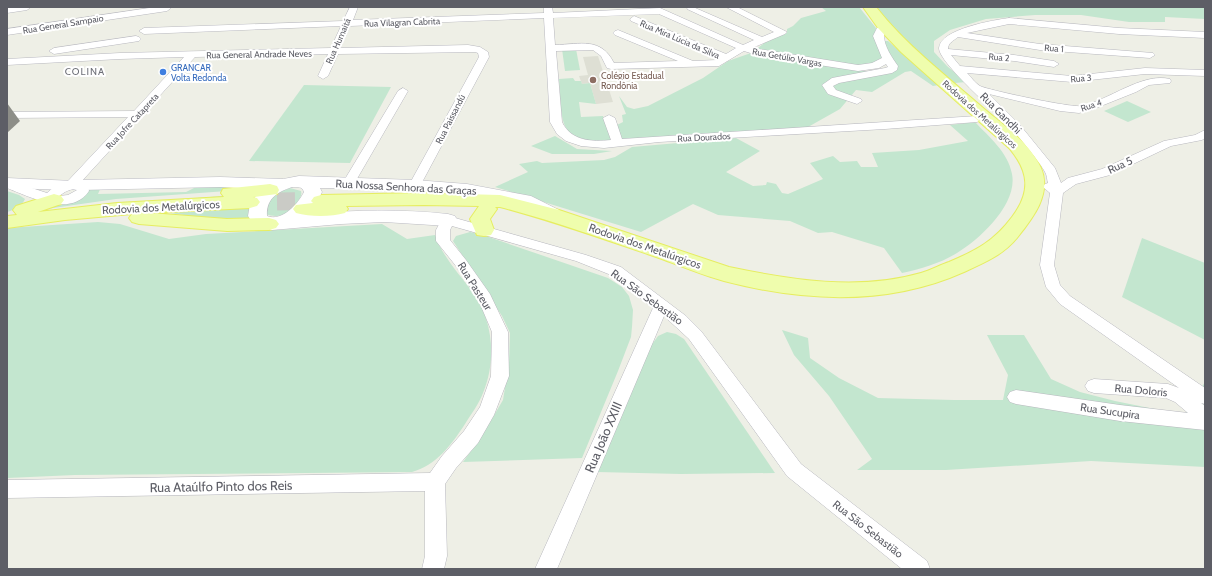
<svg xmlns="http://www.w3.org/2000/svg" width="1212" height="576" viewBox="0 0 1212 576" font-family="Cabin,sans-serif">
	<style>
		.education { fill: #dedfd4 }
		.green { fill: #c3e6cf }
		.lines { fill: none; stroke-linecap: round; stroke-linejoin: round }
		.primary-tunnel { stroke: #cacbc6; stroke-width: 18; stroke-dasharray: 18 9; stroke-linecap: butt }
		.street-casing { stroke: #b8b8bf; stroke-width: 1 }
		.secondary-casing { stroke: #bbbbc3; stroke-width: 1 }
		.primary-casing { stroke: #e6ed61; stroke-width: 2 }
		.street { fill: #fff; fill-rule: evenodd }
		.secondary { fill: #fff; fill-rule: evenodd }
		.primary { fill: #effdad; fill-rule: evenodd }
		.shaded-wall { fill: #8d8e88 }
		.shop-dot { fill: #3f7fe0; stroke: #fff; stroke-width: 1.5 }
		.education-dot { fill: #8d6e63; stroke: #fff; stroke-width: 1.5 }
		.labels { text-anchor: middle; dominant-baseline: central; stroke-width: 4; stroke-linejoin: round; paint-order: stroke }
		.far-street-label { font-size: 9px; fill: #5d5e66; stroke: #fff }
		.far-shop-label { font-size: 9px; fill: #366cbe; stroke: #fff; text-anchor: start }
		.far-education-label { font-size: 9px; fill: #785e54; stroke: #fff; text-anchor: start }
		.far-neighbourhood-label { font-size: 10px; letter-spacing: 1px; fill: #6e7078; stroke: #fff }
		.street-label { font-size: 11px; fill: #5d5e66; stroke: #fff }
		.near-street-label { font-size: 13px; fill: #5d5e66; stroke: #fff }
	</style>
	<rect width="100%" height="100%" fill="#eeefe6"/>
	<path class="education" d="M598,56L613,102L596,104L590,83L582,84L579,76L588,75L583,57Z"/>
	<g class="green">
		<path d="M821,7H859L876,28C873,43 883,47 882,58L872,64L855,66L754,51L768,40L787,32V29L793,26L801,18L826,11Z"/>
		<path d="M874,7H1205V19L1165,17V22H1129L1081,15H1035L986,19L950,30L934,41V52L947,66L966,82L955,83L915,51Z"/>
		<path d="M882,41H888L939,85L933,86L911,71L905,72L872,92L856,90L840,109L808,127L620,141L615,126L623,122L622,115L626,114L619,96L627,107L634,109L648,106L703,78L728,61L751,53L863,71H871L888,68L890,66Z"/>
		<path d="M562,49H576L580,70L565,71Z"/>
		<path d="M573,78L575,81H581L582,84L590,83L596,104L579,102L581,117L603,116L610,136V141C557,146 562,120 559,79Z"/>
		<path d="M304,85L391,87L350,163L249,161Z"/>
		<path d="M1127,101L1151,112L1128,122L1104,111Z"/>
		<path d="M975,122C989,137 1008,152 1012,174C1018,204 980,239 957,253C941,263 921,269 902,273L884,248L832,232L818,233L790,221L718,215L693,204L641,232L495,187L528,172L519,164L537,161L542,163L604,160L615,157L632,147L736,138L760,151L726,172L753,186L766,185L767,182L776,184L782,193L788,194L823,179L810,163L833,156L840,162L857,161L861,167H878L872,153L919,150L968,141L950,125Z"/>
		<path d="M555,136L577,149L612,151L594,154H552L531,146Z"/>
		<path d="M198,186H244L241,190L116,199L32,211L86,190L101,187L98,194L186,192Z"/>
		<path d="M290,188L301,191C302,195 301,196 299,200C292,214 280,219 265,214L264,208L274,194Z"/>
		<path d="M7,191L19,195L25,199C22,206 14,210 7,212Z"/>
		<path d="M261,193L253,219L207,218L169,213L247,208L253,198L183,199Z"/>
		<path d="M98,222L120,224L169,239L206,234L382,224L407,239L435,235C443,257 458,273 472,291C493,320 497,359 483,393C479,404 471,414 465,424C451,445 437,465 412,472L75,475L7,478V228Z"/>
		<path d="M470,232L480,234L608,278L622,287L629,296L633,310L632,327L631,337L618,371L582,458L463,462L483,434L503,400L509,363L510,333L502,316L453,241L456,236Z"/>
		<path d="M1142,238L1205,263V340L1122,297Z"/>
		<path d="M782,330L808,338L810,358L839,378L878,398L954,400H1003L1008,375L987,335H1024L1051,379L1080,392L1115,401L1184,415L1205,382V467L1091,461L946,470H857L872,459L829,396L794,355Z"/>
		<path d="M667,332L676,334L684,339L775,473L681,474L597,472L648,350L658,336Z"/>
	</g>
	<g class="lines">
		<path class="primary-tunnel" d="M250,202L321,201"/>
		<g class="street-casing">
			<g id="street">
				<path d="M7,7H31L27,10L7,13Z"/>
				<path d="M156,7L171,8L167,11L7,35V29Z"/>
				<path d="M350,7H358L353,20L544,13V7H552L553,13L660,8L743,45L754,40L687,9L688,7H693L762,37L774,32L726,7H737L787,32L785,34L752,48L858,65L872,63L882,58L873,36L877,28L880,27L885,30C881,42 891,56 898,66L897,70L892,73L839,83L833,86L836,90L861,99L862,101L857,104L828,94L822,85L832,78L885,68L888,67L886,64L879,68L858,71L760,56L744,51L719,66L611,69L607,68L601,56L593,50L556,51L562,122C571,141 592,142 611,140L603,118L609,115L615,118L622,139L977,116L983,119L977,122L885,129L659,142L604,148L581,146L566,141L557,134L550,122L544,18L350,26L340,48L468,45L480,47L488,52L489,57L419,188H411L409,185L479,57L478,53L475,52L338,54L328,76L323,79L318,76L328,54L195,57L81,182L87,183L89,191C71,218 30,197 7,188V180L47,193L55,186L67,182L128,117L7,118V112L134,111L184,57L120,59L7,65V59L120,53L331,48L341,26L144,34L139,31L144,28L343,21ZM659,14L736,48L726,54L634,16L630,19L631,21L720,58L717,60L693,61L618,30L615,31L613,33L615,35L678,61L614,63C601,37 581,44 555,45L553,18ZM72,189L77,190L68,195L59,196L65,192Z"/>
				<path d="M1009,18L1119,28L1205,32V38L1119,34L1009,24L967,33L1040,44L1153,53L1155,55L1150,58L1040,50L958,37C953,41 948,43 948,49L1014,55L1054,61L1059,64L1054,67L1014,61L951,55L960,66L1072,76L1145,68L1205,70V76L1145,74L1072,82L967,73C971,77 975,83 980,86C988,90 1072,108 1081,106C1108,101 1142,72 1170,79L1171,81L1170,83L1149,85L1136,92L1091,110L1079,113L1060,111L989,94L1020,125L1055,168L1061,183L1068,178L1102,169L1164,141L1195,135L1205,130V138L1202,140L1171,146L1110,175L1076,184L1063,193L1054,265L1060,285L1070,296L1205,388V404L1201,403L1205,406V430L1120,421L1016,404L1010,402L1007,397L1010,392L1016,390L1120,405L1188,413L1175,402L1166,398L1094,393L1088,391L1085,386L1088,381L1094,379L1168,384L1179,388L1060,304L1046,287L1040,265L1050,193L1043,187L1045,184L1048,183C1047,180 1047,175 1045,172C1040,162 1019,137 1011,128C999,115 938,62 939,48C940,29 994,20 1009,18Z"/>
				<path d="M136,36L139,37L141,39L139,41L54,54L49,51L54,48Z"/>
				<path d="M403,88L408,91L354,184L352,187H344L342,184L398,91Z"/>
				<path d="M448,216L586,255L621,267L686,316L701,331L801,464L927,561L930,569H902L787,476L689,339L664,316L557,569H535L653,308L611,275L576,261L452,226L450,230V240L466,260L490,294L508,332L509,376L494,415L478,443L456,468L445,484L447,556L444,569H422L425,556V491L7,498V480L430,473L442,456L464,431L480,407L491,376L492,332L478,299L456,266L436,241V230L443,217Z"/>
			</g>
		</g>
		<g class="secondary-casing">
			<path id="secondary" d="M299,176L415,180L467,184L531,196L559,210L561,214L559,218C544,222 533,210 520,205C513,202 504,200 496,199C438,189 379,189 320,188L322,192L317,202L307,214C354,210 401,209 448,214L455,216L457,220L455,224L448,226L384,222L341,224L272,230L254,225L248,216L250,204L261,189L220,187L80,190L74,189L69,190L7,188V178L74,181L80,180L220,177L283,179ZM292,187C298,187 302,186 304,192C298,204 282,222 267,216C266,199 277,192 292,187Z"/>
		</g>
		<g class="primary-casing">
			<g id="primary">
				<path d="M863,7H876C906,45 945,75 982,107C1003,125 1029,142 1041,168C1052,194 1033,218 1017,238C1003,255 984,263 964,272C888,306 804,302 724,281C702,275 681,266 659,258C606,240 554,221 500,207H495L497,209L490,219L494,230L491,235L484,236L477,235L470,219L479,206L424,205L346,206L348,209L345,213C331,217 310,217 296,213L293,209L296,205L313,203L311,201L314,197L321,195L424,193L500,195L559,210L729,267C791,280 859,291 921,273C931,270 940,265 949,262C977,250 994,241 1012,217C1031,192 1029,172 1010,149L901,52L878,28Z"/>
				<path d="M270,184L277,186L279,190L277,194L253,197L257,198L260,202L257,206L250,208L150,213L227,219L269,218L276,220L279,224L276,228L269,230L227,231L139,224L132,222L129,218L132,214L65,220L7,228V216L17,215L13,210L16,206L54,194L61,196L64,200L61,204L38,212L117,203L224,197L221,193L223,189Z"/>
			</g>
		</g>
		<use href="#street" class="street"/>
		<use href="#secondary" class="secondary"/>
		<use href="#primary" class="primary"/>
	</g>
	<path class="shaded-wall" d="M7,103L20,121L7,133Z"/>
	<circle class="shop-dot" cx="163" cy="72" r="4"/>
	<circle class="education-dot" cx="593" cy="80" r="4"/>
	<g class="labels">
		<g class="far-street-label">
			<text transform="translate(402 22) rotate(-2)">Rua Vilagran Cabrita</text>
			<text transform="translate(63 24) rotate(-9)">Rua General Sampaio</text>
			<text transform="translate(680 39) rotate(23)">Rua Mira Lúcia da Silva</text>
			<text transform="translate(338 41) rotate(-66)">Rua Humaitá</text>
			<text transform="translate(1054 48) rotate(5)">Rua 1</text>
			<text transform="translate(259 54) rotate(-1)">Rua General Andrade Neves</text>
			<text transform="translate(787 57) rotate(10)">Rua Getúlio Vargas</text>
			<text transform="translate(999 57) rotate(5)">Rua 2</text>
			<text transform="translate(1081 78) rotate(-5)">Rua 3</text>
			<text transform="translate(1091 105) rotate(-19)">Rua 4</text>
			<text transform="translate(980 114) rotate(42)">Rodovia dos Metalúrgicos</text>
			<text transform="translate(450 119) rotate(-63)">Rua Paissandú</text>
			<text transform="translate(132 121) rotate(-47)">Rua Jofre Catapreta</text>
			<text transform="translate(704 137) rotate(-3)">Rua Dourados</text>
		</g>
		<g class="far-shop-label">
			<text x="171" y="67">GRANCAR<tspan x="171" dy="10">Volta Redonda</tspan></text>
		</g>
		<g class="far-education-label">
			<text x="601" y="75">Colégio Estadual<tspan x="601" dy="10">Rondônia</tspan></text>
		</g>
		<g class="far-neighbourhood-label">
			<text x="85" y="71">COLINA</text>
		</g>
		<g class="street-label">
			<text transform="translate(1001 113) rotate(45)">Rua Gandhi</text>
			<text transform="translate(1120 165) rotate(-25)">Rua 5</text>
			<text transform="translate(406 187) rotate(3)">Rua Nossa Senhora das Graças</text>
			<text transform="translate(161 207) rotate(-3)">Rodovia dos Metalúrgicos</text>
			<text transform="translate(645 246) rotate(19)">Rodovia dos Metalúrgicos</text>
			<text transform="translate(475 286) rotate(58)">Rua Pasteur</text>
			<text transform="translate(647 297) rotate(36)">Rua São Sebastião</text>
			<text transform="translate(1141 390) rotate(5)">Rua Doloris</text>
			<text transform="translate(1110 411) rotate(8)">Rua Sucupira</text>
			<text transform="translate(868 529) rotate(38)">Rua São Sebastião</text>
		</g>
		<g class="near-street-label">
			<text transform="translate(603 437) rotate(-67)">Rua João XXIII</text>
			<text transform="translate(221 486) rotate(-1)">Rua Ataúlfo Pinto dos Reis</text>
		</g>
	</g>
	<rect width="1212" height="576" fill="none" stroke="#5d5e66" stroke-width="16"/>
</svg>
